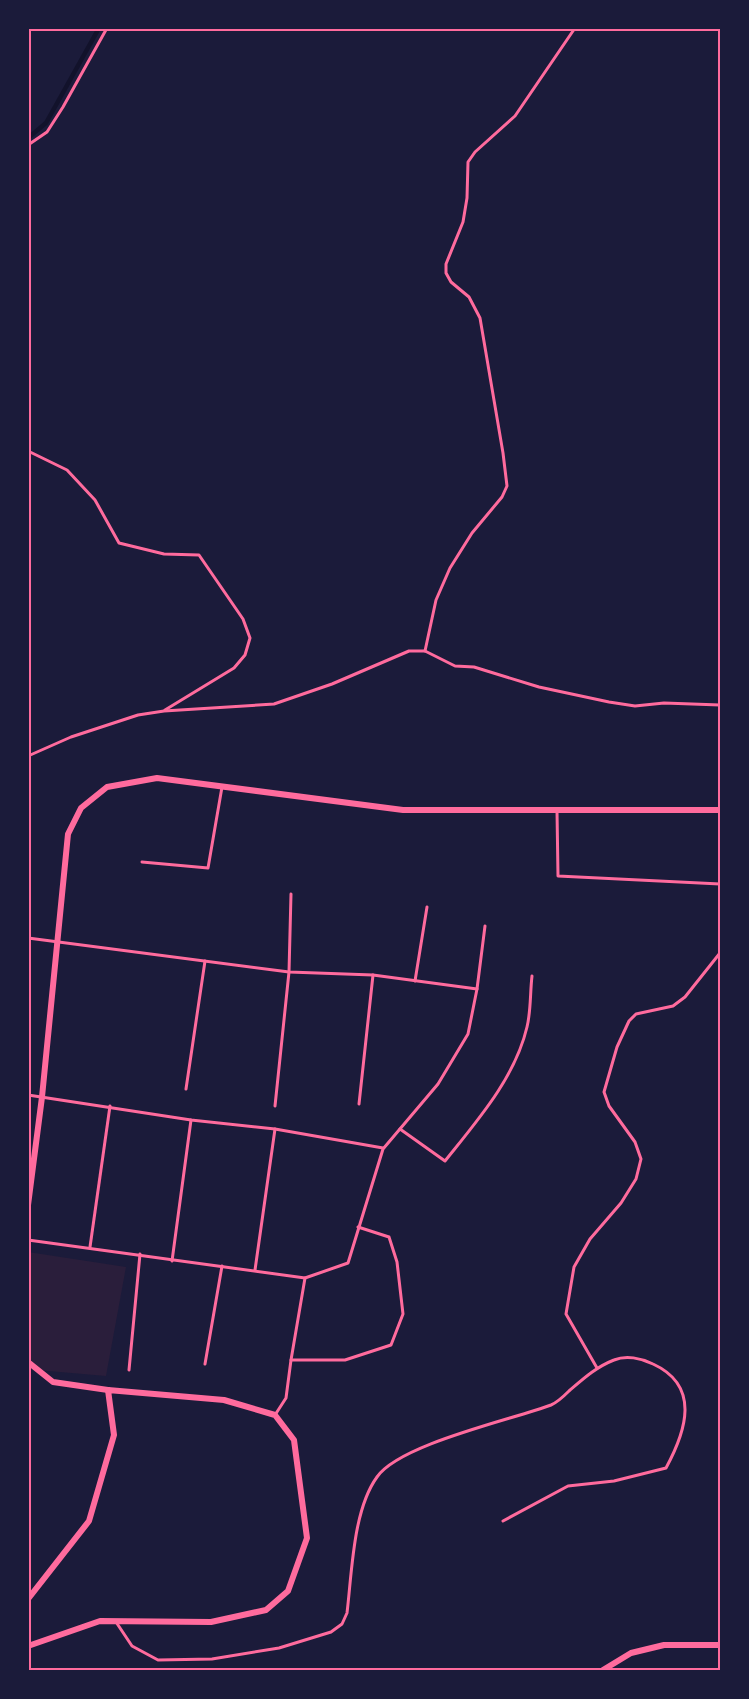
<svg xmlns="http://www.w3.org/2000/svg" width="749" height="1699" viewBox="0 0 749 1699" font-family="'Public Sans',sans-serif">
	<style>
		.green { fill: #2a1e3b }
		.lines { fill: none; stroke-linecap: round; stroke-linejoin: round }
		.stream { stroke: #12122b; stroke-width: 4.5 }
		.service { stroke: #ff6b9d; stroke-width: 3 }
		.minor { stroke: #ff6b9d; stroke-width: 6 }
		.neatline { fill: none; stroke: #ff6b9d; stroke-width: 2 }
	</style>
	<rect width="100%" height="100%" fill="#1b1b3a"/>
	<path class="green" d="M28,1252L126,1267L106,1376L37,1370L29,1357Z"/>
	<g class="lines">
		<path class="stream" d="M28,138L46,123L99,28"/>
		<g class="service">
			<path d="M538,28H542"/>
			<path d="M28,145L47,132L63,107L107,28"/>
			<path d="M28,451L67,470L95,500L119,543L164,554L199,555L243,619L250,638L245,655L234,668L165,710"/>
			<path d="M425,651L436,600L450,568L472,533L502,497L507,486L503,453L480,318L469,297L451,282L446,273V264L463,222L467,198L468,162L475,152L515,116L575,28"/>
			<path d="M28,756L71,737L138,715L164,711L274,704L332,684L409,651H425L455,666L474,667L539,687L609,702L635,706L664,703L720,705"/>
			<path d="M557,811L558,876L720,884"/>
			<path d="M142,862L208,868L222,787"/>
			<path d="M28,938L289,972L373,975L477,989"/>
			<path d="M415,981L427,907"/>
			<path d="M186,1089L205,961"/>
			<path d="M28,1095L191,1120L275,1129L383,1148"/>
			<path d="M359,1104L373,975"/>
			<path d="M275,1106L289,972L291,894"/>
			<path d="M400,1129L445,1161C477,1121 515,1078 527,1027C531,1011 530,993 532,976"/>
			<path d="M28,1240L305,1278L348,1263L383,1149L438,1084L468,1034L477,989L485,926"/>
			<path d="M90,1247L110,1106"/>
			<path d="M172,1261L191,1120"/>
			<path d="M255,1270L275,1129"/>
			<path d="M291,1360H345L391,1345L403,1314L397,1262L389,1237L358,1227"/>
			<path d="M205,1364L222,1266"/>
			<path d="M597,1368L566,1314L574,1267L590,1239L621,1203L636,1179L641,1159L635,1142L609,1106L604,1092L617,1047L629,1021L636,1014L673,1006L685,997L720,953"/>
			<path d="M129,1370L140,1254"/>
			<path d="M275,1415L286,1398L291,1360L305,1278"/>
			<path d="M116,1622L132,1646L158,1660L212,1659L279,1648L331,1632L342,1624L347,1613C352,1572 353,1510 377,1477C400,1444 511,1420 551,1405C558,1402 564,1396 569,1391C583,1379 596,1367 614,1360C626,1355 641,1358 653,1364C701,1386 686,1431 666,1468L614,1481L568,1486L503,1521"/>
		</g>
		<g class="minor">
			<path d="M28,1205L42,1097L68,834L81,808L107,787L157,778L403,810H720"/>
			<path d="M28,1362L53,1382L108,1390"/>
			<path d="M28,1599L89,1521L114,1435L108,1390L224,1400L275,1415L294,1440L307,1538L288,1591L266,1610L211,1622L100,1621L28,1646"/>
			<path d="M603,1670L631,1653L664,1645H720"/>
		</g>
	</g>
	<rect width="749" height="1699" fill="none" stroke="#1b1b3a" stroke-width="60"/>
	<rect x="30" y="30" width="689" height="1639" class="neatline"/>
</svg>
